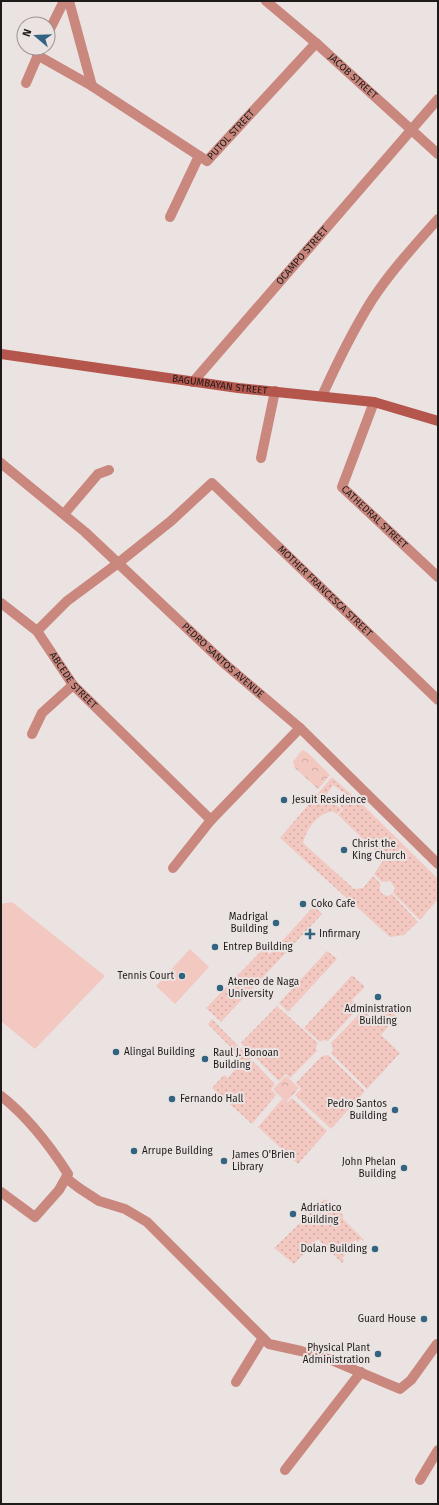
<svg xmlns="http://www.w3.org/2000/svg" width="439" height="1505" viewBox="0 0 439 1505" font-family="'Fira Sans',sans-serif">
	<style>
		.grass { fill: url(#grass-dots) }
		.park { fill: url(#park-crowns) }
		.pitch { fill: #f2c8c1 }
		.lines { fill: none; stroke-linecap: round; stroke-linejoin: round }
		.minor { stroke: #c9877e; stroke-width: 10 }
		.tertiary { stroke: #c9877e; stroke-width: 10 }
		.secondary { stroke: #b5564c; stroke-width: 10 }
		.poi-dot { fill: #326381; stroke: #ebe3e2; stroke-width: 1.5 }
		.labels { text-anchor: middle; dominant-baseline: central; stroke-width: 4; stroke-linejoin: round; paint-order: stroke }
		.street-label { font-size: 10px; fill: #1d1b1a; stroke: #ebe3e2 }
		.poi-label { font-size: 10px; fill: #1d1b1a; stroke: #ebe3e2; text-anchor: start }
	</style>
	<defs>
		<pattern id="grass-dots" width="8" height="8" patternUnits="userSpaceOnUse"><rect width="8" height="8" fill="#f2c8c1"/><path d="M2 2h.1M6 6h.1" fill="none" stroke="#cfaba5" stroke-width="1.8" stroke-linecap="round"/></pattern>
		<pattern id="park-crowns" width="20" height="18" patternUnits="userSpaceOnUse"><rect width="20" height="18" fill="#f2c8c1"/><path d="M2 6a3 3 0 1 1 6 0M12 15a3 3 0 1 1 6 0" fill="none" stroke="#cfaba5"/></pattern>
	</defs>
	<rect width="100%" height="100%" fill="#ebe3e2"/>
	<g class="grass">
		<path d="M332,777L352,795L350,797L353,795L438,879V899L420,920L393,893L395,888L390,881L382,882L374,874L384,859L338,815L343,809L340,806L349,796L333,785L325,797L342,809L337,814L332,811C316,815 307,828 303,843L354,889L363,888L373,876L381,884C377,891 382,895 388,896L392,894L418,922L404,935L390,937L280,838Z"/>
		<path d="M314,906L322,914L221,1022L206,1008L263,949L270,954Z"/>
		<path d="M327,951L337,959L288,1012L279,1003Z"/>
		<path d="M352,975L365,987L352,1000L359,1007L328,1041L323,1040L320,1042L304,1028Z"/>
		<path d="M277,1006L318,1043L316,1048L317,1051L290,1078L286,1074L279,1081L241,1043Z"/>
		<path d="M388,1009L397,1017L381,1035L400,1053L367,1089L331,1053L333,1049L331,1043L363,1010L376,1022Z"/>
		<path d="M212,1019L275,1084L271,1089L276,1095L252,1124L212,1088L224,1075L228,1078L240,1064L233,1056L235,1052L208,1024Z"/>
		<path d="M328,1055L365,1091L331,1129L295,1095L301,1089L296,1083L322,1056Z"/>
		<path d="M292,1098L327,1131L298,1164L258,1127L282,1099L286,1103Z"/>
		<path d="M325,1199L343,1215V1219L364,1240L363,1241L361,1239L358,1242L355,1240L343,1253L345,1256L342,1258L344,1260L342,1263L318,1239L294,1264L274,1248Z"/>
	</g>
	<g class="park">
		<path d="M302,750L308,753L330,775L318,789L295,768L293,762Z"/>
		<path d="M286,1076L299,1088L286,1102L273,1089Z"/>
	</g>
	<g class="pitch">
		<path d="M12,902L105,976L35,1049L1,1021V904Z"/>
		<path d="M190,949L209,967L175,1004L156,986Z"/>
	</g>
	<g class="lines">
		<g class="minor">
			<path d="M69,1L92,86"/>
			<path d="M48,33L64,1"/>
			<path id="s1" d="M37,55L92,86L207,161L316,43"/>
			<path d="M26,83L41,48"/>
			<path d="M170,217L199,156"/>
			<path id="s2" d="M193,382L438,99"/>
			<path d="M322,396C337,363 353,330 372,300C391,271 415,245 438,219"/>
			<path id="s3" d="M374,402L342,487L438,577"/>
			<path d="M261,458L275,391"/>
			<path id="s4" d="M1,463L85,532L226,665L300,728L438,864"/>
			<path d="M64,514L98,474L109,470"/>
			<path id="s5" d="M1,603L37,631L73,685L211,820"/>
			<path id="s6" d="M37,631L67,601L117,564L171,521L212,483L438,700"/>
			<path d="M32,734L42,713L73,685"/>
			<path d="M173,868L211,820L300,728"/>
			<path d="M1,1096C28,1117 50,1146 68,1174L59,1190L35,1217L1,1192"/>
			<path d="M66,1178L79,1188L99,1201L125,1209L147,1222L269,1344L301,1351L331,1360L400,1389L411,1380L437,1344L438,1345"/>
			<path d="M236,1382L263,1338"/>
			<path d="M285,1470L361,1372"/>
			<path d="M420,1480L438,1450"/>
		</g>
		<path class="tertiary" id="s7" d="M266,1L316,43L438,154"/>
		<path class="secondary" id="s8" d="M1,354L238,388L374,402L438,421"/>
	</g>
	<g class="poi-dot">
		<circle cx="284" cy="800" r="4"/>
		<circle cx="344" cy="850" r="4"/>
		<circle cx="303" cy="904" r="4"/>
		<circle cx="276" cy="923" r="4"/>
		<path d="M308 928h4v4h4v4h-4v4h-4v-4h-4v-4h4z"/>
		<circle cx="215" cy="947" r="4"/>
		<circle cx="182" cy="976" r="4"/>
		<circle cx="220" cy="988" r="4"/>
		<circle cx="378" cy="997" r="4"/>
		<circle cx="116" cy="1052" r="4"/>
		<circle cx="205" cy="1059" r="4"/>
		<circle cx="172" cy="1099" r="4"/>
		<circle cx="395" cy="1110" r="4"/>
		<circle cx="134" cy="1151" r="4"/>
		<circle cx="224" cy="1161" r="4"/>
		<circle cx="404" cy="1168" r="4"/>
		<circle cx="293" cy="1214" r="4"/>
		<circle cx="375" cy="1249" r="4"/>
		<circle cx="424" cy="1319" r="4"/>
		<circle cx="378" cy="1354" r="4"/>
	</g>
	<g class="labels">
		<g class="street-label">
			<text stroke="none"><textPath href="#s7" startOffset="115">JACOB STREET</textPath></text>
			<text stroke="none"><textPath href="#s1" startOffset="236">PUTOL STREET</textPath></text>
			<text stroke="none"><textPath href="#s2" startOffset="167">OCAMPO STREET</textPath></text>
			<text stroke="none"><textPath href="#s8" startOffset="221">BAGUMBAYAN STREET</textPath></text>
			<text stroke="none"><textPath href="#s3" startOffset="135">CATHEDRAL STREET</textPath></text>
			<text stroke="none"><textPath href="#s6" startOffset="386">MOTHER FRANCESCA STREET</textPath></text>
			<text stroke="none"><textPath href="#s4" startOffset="297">PEDRO SANTOS AVENUE</textPath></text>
			<text stroke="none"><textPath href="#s5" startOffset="107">ABCEDE STREET</textPath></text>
		</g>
		<g class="poi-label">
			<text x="292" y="800">Jesuit Residence</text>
			<text x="352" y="844">Christ the<tspan x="352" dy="12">King Church</tspan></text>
			<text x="311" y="904">Coko Cafe</text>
			<text x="268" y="917" text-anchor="end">Madrigal<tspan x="268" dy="12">Building</tspan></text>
			<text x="319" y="934">Infirmary</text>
			<text x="223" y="947">Entrep Building</text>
			<text x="174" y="976" text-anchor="end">Tennis Court</text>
			<text x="228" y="982">Ateneo de Naga<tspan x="228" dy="12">University</tspan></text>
			<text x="378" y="1009" text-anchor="middle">Administration<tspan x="378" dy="12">Building</tspan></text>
			<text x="124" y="1052">Alingal Building</text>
			<text x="213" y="1053">Raul J. Bonoan<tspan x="213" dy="12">Building</tspan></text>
			<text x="180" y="1099">Fernando Hall</text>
			<text x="387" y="1104" text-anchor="end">Pedro Santos<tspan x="387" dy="12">Building</tspan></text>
			<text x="142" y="1151">Arrupe Building</text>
			<text x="232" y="1155">James O'Brien<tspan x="232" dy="12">Library</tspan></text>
			<text x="396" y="1162" text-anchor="end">John Phelan<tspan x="396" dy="12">Building</tspan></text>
			<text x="301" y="1208">Adriatico<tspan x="301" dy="12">Building</tspan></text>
			<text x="367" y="1249" text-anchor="end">Dolan Building</text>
			<text x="416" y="1319" text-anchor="end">Guard House</text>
			<text x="370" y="1348" text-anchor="end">Physical Plant<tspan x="370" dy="12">Administration</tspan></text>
		</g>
	</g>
	<rect width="439" height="1505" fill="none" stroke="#1d1b1a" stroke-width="4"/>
	<g transform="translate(36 36) rotate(289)"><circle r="19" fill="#ebe3e2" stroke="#999392"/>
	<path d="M0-3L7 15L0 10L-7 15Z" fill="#326381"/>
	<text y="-6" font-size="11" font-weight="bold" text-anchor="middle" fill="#1d1b1a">N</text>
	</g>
</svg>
